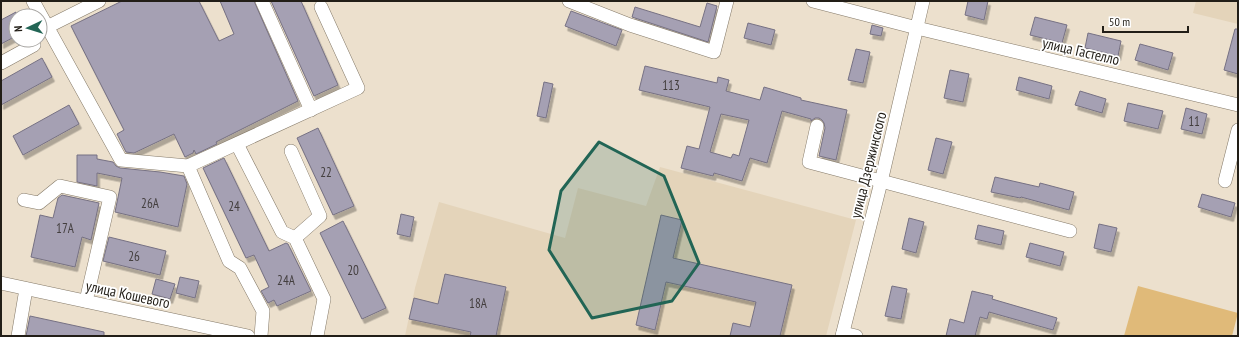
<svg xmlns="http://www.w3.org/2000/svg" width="1239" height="337" viewBox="0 0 1239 337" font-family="'PT Sans Narrow',sans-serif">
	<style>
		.built { fill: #e4d4ba }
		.green { fill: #e0ba79 }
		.building { fill: #a5a0b3; stroke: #767183; fill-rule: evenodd; filter: url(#shadow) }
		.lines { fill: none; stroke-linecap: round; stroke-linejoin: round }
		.minor-casing { stroke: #857a69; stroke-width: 14 }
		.minor { stroke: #fff; stroke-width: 13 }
		.marked { fill: #226555; fill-opacity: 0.2; stroke: #226555; stroke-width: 3; stroke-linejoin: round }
		.labels { text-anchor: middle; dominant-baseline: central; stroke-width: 3.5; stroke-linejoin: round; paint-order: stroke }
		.number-label { font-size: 13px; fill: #433e3e }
		.street-label { font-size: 15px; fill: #221e17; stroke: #fff }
	</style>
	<defs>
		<filter id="shadow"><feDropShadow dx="2.5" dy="4.5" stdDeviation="0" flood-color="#0004"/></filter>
	</defs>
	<rect width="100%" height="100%" fill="#ece0cd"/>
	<g class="built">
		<path d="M1196,1H1238V24L1193,13Z"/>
		<path d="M660,167L856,220L826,336H405L415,288L439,202L565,238L578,188L646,206Z"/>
	</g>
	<path class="green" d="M1138,286L1238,313L1232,336H1124Z"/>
	<g class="building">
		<path d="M122,1H199L219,41L234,34L220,1H254L298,101L216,142L217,144L196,154L194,150L193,153L185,157L174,134L134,153L126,152L117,134L124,130L71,26Z"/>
		<path d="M271,1H301L338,85L314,96Z"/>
		<path d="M968,1H988L984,20L965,15Z"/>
		<path d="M707,3L717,6L708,42L632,17L635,7L700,27Z"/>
		<path d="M571,11L622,30L616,46L565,26Z"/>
		<path d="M16,12V36L1,44V20Z"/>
		<path d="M1035,17L1067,25L1062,43L1030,35Z"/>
		<path d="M748,23L775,30L771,45L744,38Z"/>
		<path d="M872,25L883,28L881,36L870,34Z"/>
		<path d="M1235,29H1238V74L1224,70Z"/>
		<path d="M1088,33L1121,41L1118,56L1085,48Z"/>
		<path d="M1140,44L1173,53L1168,70L1135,60Z"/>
		<path d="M856,49L870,52L863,83L848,80Z"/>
		<path d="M42,58L52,77L1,105V81Z"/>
		<path d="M645,66L717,83L718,77L729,80L726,91L760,100L764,87L801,98V100L847,110L836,160L819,156L825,128L824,123L822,120L819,118H815L811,121V119L782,111L767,163L750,158L742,181L714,173L713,176L681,168L687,146L699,149L710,107L639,90ZM721,114L749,120L739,156L733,154L731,158L710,152Z"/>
		<path d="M950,70L969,74L963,102L944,98Z"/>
		<path d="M1019,77L1052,86L1049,99L1016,90Z"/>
		<path d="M544,82L553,84L546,118L537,116Z"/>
		<path d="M1080,91L1106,99L1102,113L1075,105Z"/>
		<path d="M1128,103L1163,111L1158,129L1124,121Z"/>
		<path d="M69,105L79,124L23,155L13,136Z"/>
		<path d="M1186,108L1207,114L1202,134L1181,129Z"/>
		<path d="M318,128L354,206L333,215L297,138Z"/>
		<path d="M936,138L952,142L943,174L928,170Z"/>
		<path d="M77,155H97V159L113,162L116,166L120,168L160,172L184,176L187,184L178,227L115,212L122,178L97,173V186L77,182Z"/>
		<path d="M224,158L269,251L286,243L288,244L311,291L277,306L274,300L268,303L261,291L269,287L254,255L246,258L203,168Z"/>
		<path d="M995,177L1039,187L1040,183L1074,192L1069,210L1021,197L1020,198L991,192Z"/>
		<path d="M1202,194L1235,203L1231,217L1198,207Z"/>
		<path d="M62,195L99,203L91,240L82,237L75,267L31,257L40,215L53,218L58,198Z"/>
		<path d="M401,214L414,217L410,237L397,234Z"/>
		<path d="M661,215L682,220L673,258L792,285L780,336H730L733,323L750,327L756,302L666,282L655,330L636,325Z"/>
		<path d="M909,218L924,222L916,253L902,249Z"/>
		<path d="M343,221L386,308L362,319L320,233Z"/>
		<path d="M1099,224L1117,228L1111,252L1094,248Z"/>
		<path d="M978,225L1004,231L1001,245L975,239Z"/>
		<path d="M109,237L166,251L160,275L103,261Z"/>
		<path d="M1030,243L1064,252L1060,266L1026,257Z"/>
		<path d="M445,274L506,287L496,336H470L471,332L409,319L414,298L438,304Z"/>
		<path d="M180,277L199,281L195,298L176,293Z"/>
		<path d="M156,279L175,284L170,299L152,294Z"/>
		<path d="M892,286L907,289L901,319L885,316Z"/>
		<path d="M972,291L993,296L992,299L1057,318L1053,330L989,312L987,319L980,317L975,336H946L950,319L964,323Z"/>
		<path d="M30,316L104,332V336H26Z"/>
	</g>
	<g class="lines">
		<g class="minor-casing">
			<g id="minor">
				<path d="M33,1L121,160L188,166L358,88L321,7"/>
				<path d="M262,1L311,110"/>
				<path d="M569,1L630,25L714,52L727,1"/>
				<path d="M813,1L917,28L1238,105"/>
				<path d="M47,27L99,1"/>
				<path d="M1,63L34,45"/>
				<path d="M817,126L809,162L1070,231"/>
				<path d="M237,144L282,232L295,238L324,299L317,336"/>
				<path d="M291,151L320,216L295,238"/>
				<path d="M188,166L229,261L240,268L263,311L261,336"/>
				<path d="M1225,181L1238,130"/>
				<path d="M24,200L39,203L60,186L110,197L86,301"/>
				<path d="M1,283L248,336"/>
				<path d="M843,333L856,336"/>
				<path d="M18,336L26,289"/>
				<path d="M842,336L881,182L923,1"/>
			</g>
		</g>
		<use href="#minor" class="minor"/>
	</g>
	<path class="marked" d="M599,142L664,176L699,263L672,301L592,318L549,250L561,191Z"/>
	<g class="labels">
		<g class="number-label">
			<text x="671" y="85">113</text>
			<text x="1194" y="121">11</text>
			<text x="326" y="172">22</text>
			<text x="150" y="203">26А</text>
			<text x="234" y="206">24</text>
			<text x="65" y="228">17А</text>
			<text x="134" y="256">26</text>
			<text x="353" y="270">20</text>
			<text x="286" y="280">24А</text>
			<text x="478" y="303">18А</text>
		</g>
		<g class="street-label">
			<text transform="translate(1081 51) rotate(13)">улица Гастелло</text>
			<text transform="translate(868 165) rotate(-76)">улица Дзержинского</text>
			<text transform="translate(128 294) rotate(12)">улица Кошевого</text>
		</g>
	</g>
	<rect width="1239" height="337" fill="none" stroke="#221e17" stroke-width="4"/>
	<g transform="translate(28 28) rotate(266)"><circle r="19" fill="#ffffff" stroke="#a7a5a2"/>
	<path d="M0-3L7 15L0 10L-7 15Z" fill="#226555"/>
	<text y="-6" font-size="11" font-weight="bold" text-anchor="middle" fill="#221e17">N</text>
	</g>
	<path d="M1103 26v6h85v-6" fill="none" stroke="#221e17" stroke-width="2"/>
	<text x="1109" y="26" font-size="12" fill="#221e17" stroke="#ffffff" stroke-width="3" paint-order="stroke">50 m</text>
</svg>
